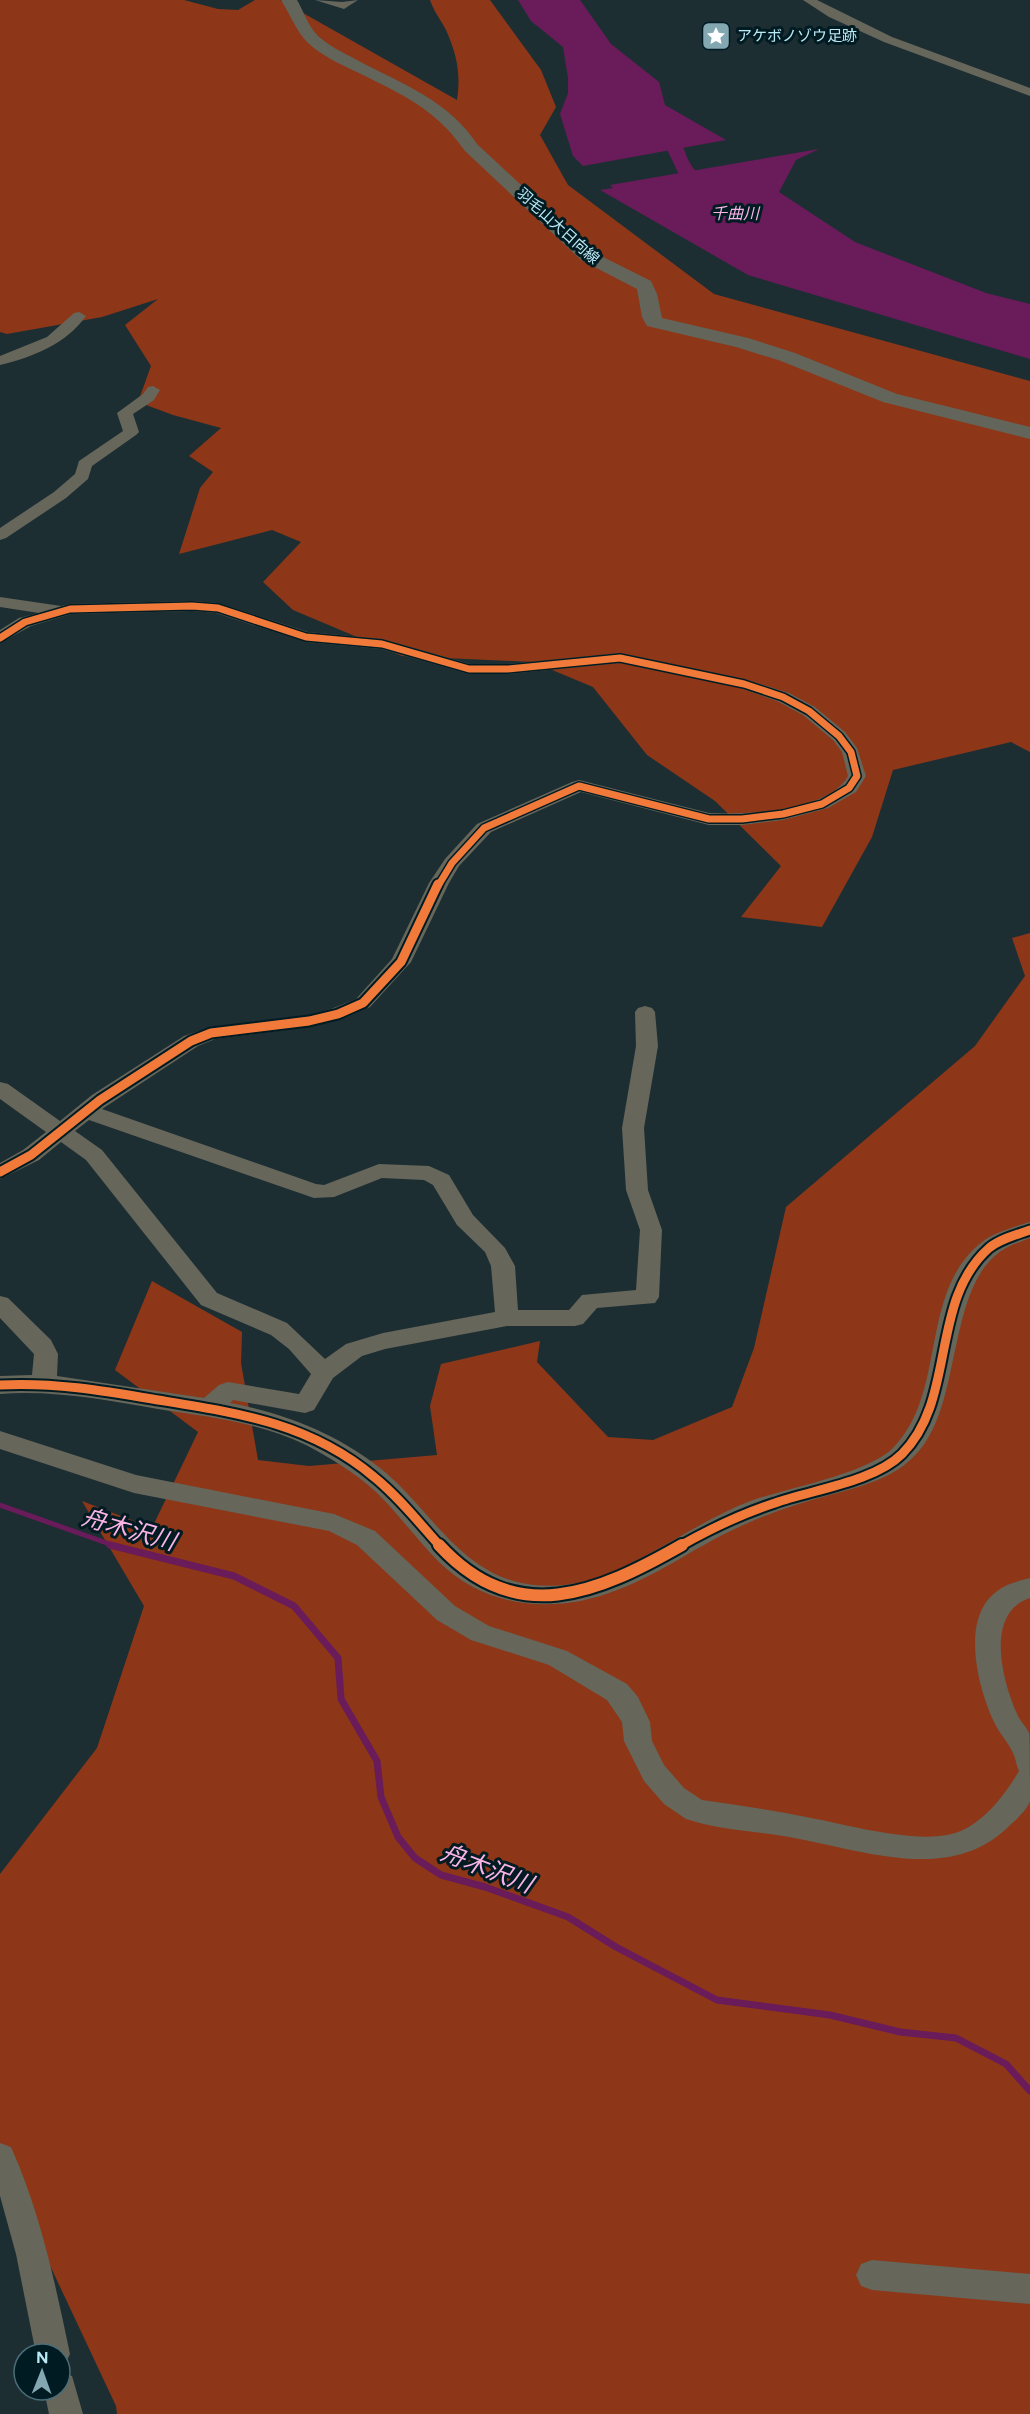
<svg xmlns="http://www.w3.org/2000/svg" width="1030" height="2414" viewBox="0 0 1030 2414" font-family="Figtree,'Noto Sans JP',sans-serif">
	<style>
		.forest { fill: #8d3718 }
		.water { fill: #691b5a }
		.lines { fill: none; stroke-linecap: round; stroke-linejoin: round }
		.stream-far1 { stroke: #691b5a; stroke-width: 5 }
		.stream { stroke: #691b5a; stroke-width: 7 }
		.river { fill: #691b5a; fill-rule: evenodd }
		.minor { fill: #66665a; fill-rule: evenodd }
		.major { fill: #63655a; fill-rule: evenodd }
		.cycleway-far2-casing { stroke: #001b22; stroke-width: 10 }
		.cycleway-far1-casing { stroke: #001b22; stroke-width: 13 }
		.cycleway-casing { stroke: #001b22; stroke-width: 16 }
		.cycleway-far2 { stroke: #f17a3a; stroke-width: 7 }
		.cycleway-far1 { stroke: #f17a3a; stroke-width: 9 }
		.cycleway { stroke: #f17a3a; stroke-width: 12 }
		.labels { text-anchor: middle; dominant-baseline: central; stroke-width: 6; stroke-linejoin: round; paint-order: stroke }
		.far-poi-label { font-size: 15px; fill: #bce9f6; stroke: #001b22; text-anchor: start }
		.far-street-label { font-size: 15px; fill: #bce9f6; stroke: #001b22 }
		.far-water-label { font-size: 16px; font-style: italic; fill: #fab3e5; stroke: #001b22 }
		.near-water-label { font-size: 24px; font-style: italic; fill: #fab3e5; stroke: #001b22 }
	</style>
	<rect width="100%" height="100%" fill="#1d2e33"/>
	<g class="forest">
		<path d="M0,0H184L218,9L238,10L255,0H280L457,100C461,74 457,55 446,30C441,20 434,12 430,0H490L541,70L556,107L540,135L568,185L714,294L1030,381V752L1011,742L893,770L872,837L822,927L741,917L781,866L715,801L647,755L593,687L533,662L402,656L293,610L263,582L301,542L272,530L179,554L200,488L213,472L189,456L221,428L173,415L138,402L151,366L125,325L158,299L102,317L7,334L0,332Z"/>
		<path d="M1030,933V2414H117L116,2406L0,2159V1874L97,1748L144,1606L82,1501L152,1528L198,1432L115,1370L152,1281L242,1332L241,1363L258,1460L309,1466L437,1455L430,1406L441,1364L540,1341L537,1362L608,1437L653,1440L732,1407L754,1348L786,1207L975,1046L1025,976L1012,938Z"/>
	</g>
	<g class="water">
		<path d="M518,0H580L611,44L659,82L665,105L726,140L583,166L573,156L560,114L568,93V78L563,47L531,21Z"/>
		<path d="M819,149L796,160L779,192L855,242L986,293L1030,304V359L748,275L600,190L613,188L610,185Z"/>
	</g>
	<g class="lines">
		<path class="stream-far1" d="M0,1505L115,1546"/>
		<path class="stream" d="M110,1545L234,1576L294,1606L338,1658L341,1699L377,1761L381,1797L398,1837L415,1858L441,1875L485,1887L568,1917L616,1947L717,2000L830,2015L900,2032L956,2038L1006,2064L1030,2091"/>
		<path class="river" d="M654,107C682,114 680,158 697,172C707,180 721,184 732,190L735,194L732,198H718L681,179L654,122L645,112L648,108Z"/>
		<g class="minor">
			<path d="M315,0L342,2L358,0L344,9Z"/>
			<path d="M803,0H817L892,37L1030,88V96L884,42L829,17Z"/>
			<path d="M79,312L86,316C66,344 33,357 0,365V356L47,337L74,313Z"/>
			<path d="M153,386L160,390L154,400L133,414L139,432L136,435L92,466L88,479L66,498L6,538L0,540V528L54,492L75,474L79,461L123,431L117,413L143,394L148,387Z"/>
			<path d="M0,597L61,606L70,604L192,601L218,603L308,632L382,639L470,664H507L620,653L744,679L789,693L815,707L845,732L857,748L866,776L856,792L828,808L783,820L742,825H709L581,792L491,832L459,866L449,883L411,962L370,1007L345,1018L309,1027L215,1039L198,1046L102,1109L316,1184L324,1185L379,1164L429,1166L449,1175L473,1215L505,1248L515,1266L518,1310H569L582,1295L636,1290L640,1230L626,1190L622,1128L636,1046L635,1012L638,1008L645,1006L652,1008L655,1012L658,1046L644,1128L648,1190L662,1230L659,1297L655,1303L597,1308L583,1324L575,1326H507L385,1349L362,1356L333,1378L314,1410L305,1413L233,1400L230,1403C285,1413 341,1435 385,1472C433,1513 464,1578 534,1585C552,1587 572,1585 590,1580C646,1563 696,1521 753,1500C789,1488 868,1473 893,1448C948,1392 918,1292 982,1242C995,1232 1014,1227 1030,1222V1238C1020,1242 1010,1245 1001,1251C951,1285 960,1386 928,1438C920,1452 907,1465 892,1473C872,1484 848,1490 826,1496C800,1503 773,1512 748,1523C702,1542 663,1573 617,1590C557,1614 488,1610 439,1562C417,1540 398,1513 375,1491C355,1473 331,1458 306,1445C259,1422 209,1417 158,1409C105,1400 54,1390 0,1394V1376L32,1375L34,1354L0,1318V1296L8,1298L51,1340L58,1354L57,1376L204,1398L219,1385L228,1382L299,1394L311,1374L289,1349L271,1335L201,1305L86,1160L61,1142L39,1160L0,1179V1163L23,1150L46,1132L0,1099V1082L8,1084L60,1121L92,1095L184,1036L211,1027L309,1015L331,1009L356,999L392,959L429,883L445,859L477,824L572,782L579,780L709,813C745,815 828,812 848,776L842,752L833,740L803,715L777,701L740,688L620,663L507,674H469L381,649L306,642L216,613L192,611L71,614L31,626L0,643V630L19,618L39,613L0,607ZM89,1120L314,1198L334,1197L382,1178L424,1180L433,1185L457,1225L485,1252L491,1266L495,1312L383,1333L346,1344L325,1359L287,1323L217,1293L102,1150L75,1131Z"/>
			<path d="M0,1431L136,1475L334,1514L375,1531L455,1606L489,1626L567,1651L627,1684L638,1697L650,1722L652,1741L664,1765L684,1788L702,1800C737,1805 772,1810 806,1817C846,1824 916,1845 955,1833C982,1825 1005,1795 1019,1771C1016,1765 1016,1759 1013,1753C1008,1742 999,1733 994,1722C978,1688 960,1619 996,1592C1005,1584 1018,1581 1030,1578V1598C983,1613 1003,1685 1019,1718C1022,1723 1027,1728 1029,1733C1030,1737 1030,1796 1030,1801C1027,1811 1013,1822 1006,1829C947,1884 859,1849 789,1837C755,1831 718,1830 686,1819L664,1804L644,1781L624,1741L622,1722L607,1700L549,1665L471,1640L437,1620L357,1545L329,1531L134,1493L0,1449Z"/>
			<path d="M0,2143L11,2147C41,2214 55,2283 70,2354L65,2365L60,2367V2354H36L16,2254L0,2196Z"/>
			<path d="M872,2260L1030,2274V2304L872,2290L861,2286L856,2275L861,2264Z"/>
			<path d="M60,2372L72,2376L83,2414H49L44,2390H60Z"/>
		</g>
		<path class="major" d="M281,0H297C304,12 308,26 318,36C329,46 344,53 357,60C402,84 448,100 477,144L593,252L651,281L657,294L662,318L748,338L795,353L897,394L1030,427V439L883,402L781,361L736,347L647,326L642,317L637,289L581,260L465,151C436,109 403,95 359,73C342,65 322,56 308,43C296,31 290,14 281,0Z"/>
		<g class="cycleway-far2-casing">
			<path id="cycleway-far2" d="M0,638L25,622L70,609L192,606L218,608L306,637L382,644L469,669H507L620,658L744,684L783,697L809,711L839,736L851,752L857,776L849,788L822,804L783,814L742,819H709L579,786L484,828L452,863L438,886"/>
		</g>
		<g class="cycleway-far1-casing">
			<g id="cycleway-far1">
				<path d="M0,1172L31,1155L100,1100L191,1041L211,1033L309,1021L338,1014L363,1003L401,962L438,884"/>
				<path d="M0,1385C54,1382 105,1391 158,1400C238,1413 310,1423 374,1477C399,1497 419,1523 440,1546"/>
				<path d="M680,1546C710,1529 741,1514 775,1503C811,1490 874,1482 902,1454C957,1399 929,1301 989,1248C1000,1239 1016,1235 1030,1230"/>
			</g>
		</g>
		<g class="cycleway-casing">
			<path id="cycleway" d="M439,1545C516,1629 598,1593 682,1545"/>
		</g>
		<use href="#cycleway-far2" class="cycleway-far2"/>
		<use href="#cycleway-far1" class="cycleway-far1"/>
		<use href="#cycleway" class="cycleway"/>
	</g>
	<defs>
		<g id="sight-square" transform="scale(1.5)"><rect x="-9" y="-9" width="18" height="18" rx="4" fill="#84a8b2" stroke="#001b22"/><path d="M0-6L1.8-2.2L6-1.7L2.9 1.2L3.7 5.4L0 3.3L-3.7 5.4L-2.9 1.2L-6-1.7L-1.8-2.2Z" fill="#fff"/></g>
	</defs>
	<g fill-rule="evenodd">
		<use href="#sight-square" x="716" y="36"/>
	</g>
	<g class="labels">
		<g class="far-poi-label">
			<text x="737" y="36">アケボノゾウ足跡</text>
		</g>
		<g class="far-street-label">
			<text transform="translate(558 226) rotate(42)">羽毛山大日向線</text>
		</g>
		<g class="far-water-label">
			<text x="735" y="213">千曲川</text>
		</g>
		<g class="near-water-label">
			<text transform="translate(129 1529) rotate(16)">舟木沢川</text>
			<text transform="translate(487 1868) rotate(21)">舟木沢川</text>
		</g>
	</g>
	<g transform="translate(42 2372) rotate(1)"><circle r="28" fill="#001b22" stroke="#4b6d77" stroke-width="1.5"/>
	<path d="M0-4.5L10 22L0 15L-10 22Z" fill="#84a8b2"/>
	<text y="-9" font-size="16" font-weight="bold" text-anchor="middle" fill="#bce9f6">N</text>
	</g>
</svg>
